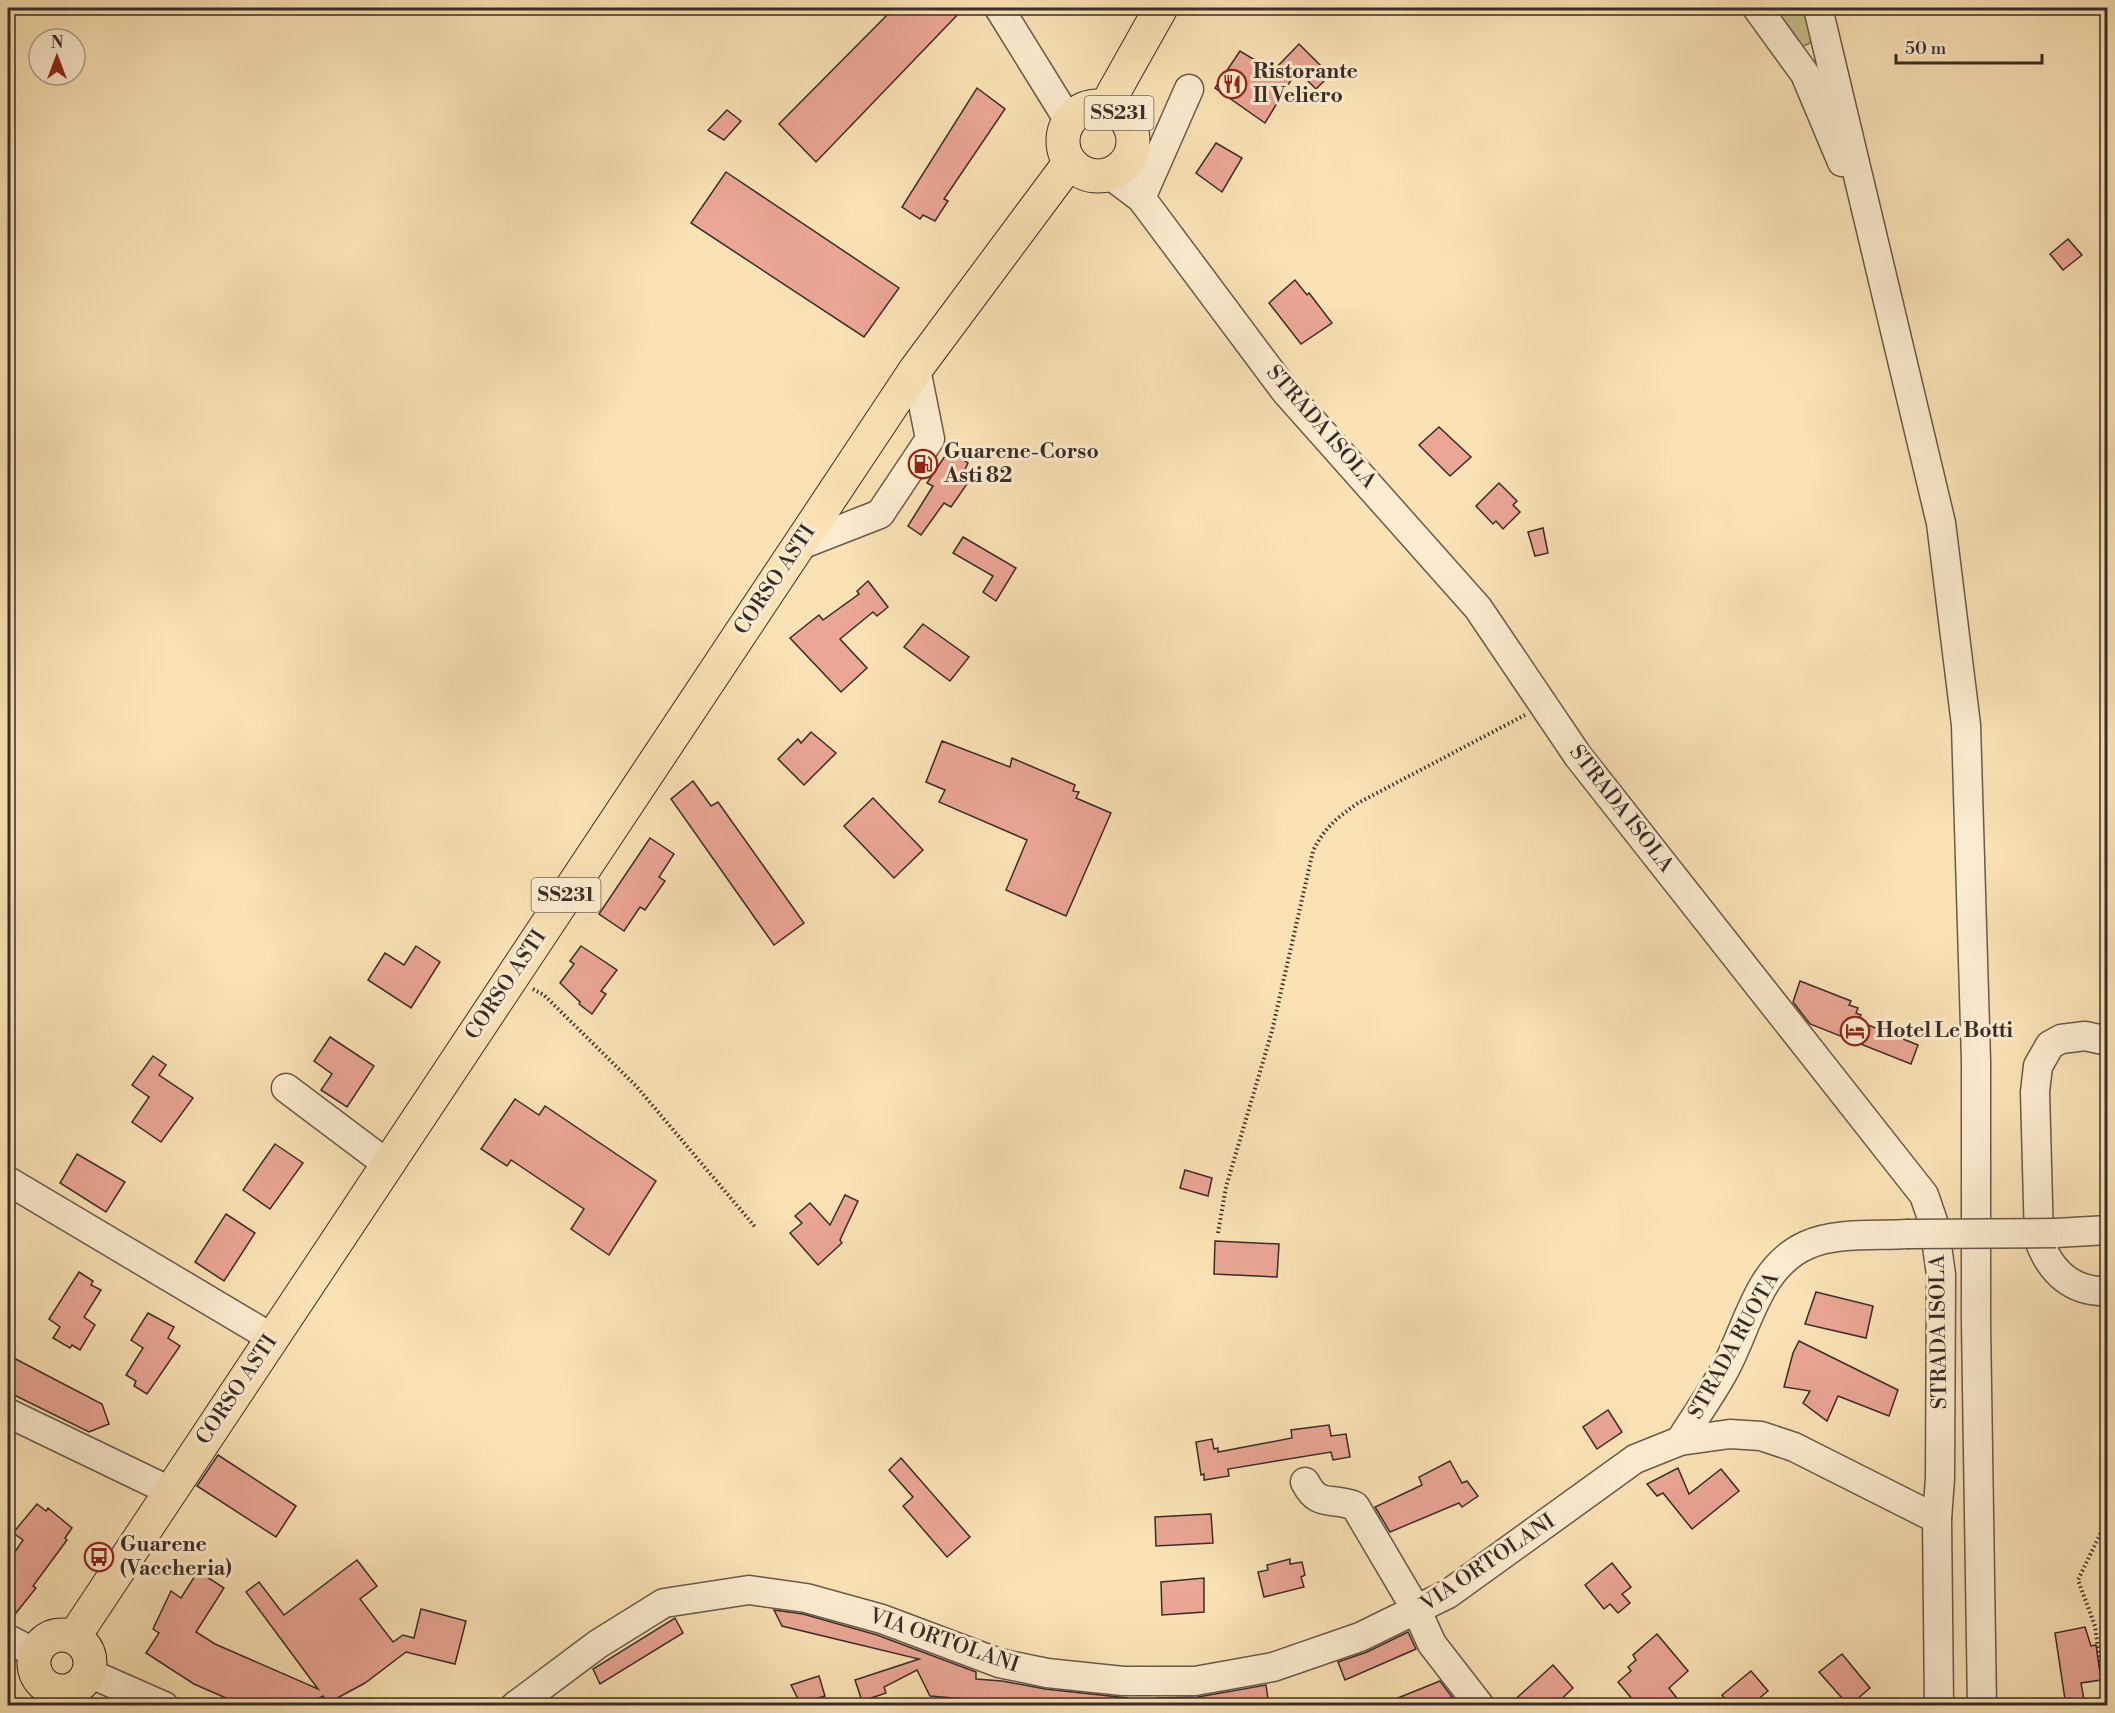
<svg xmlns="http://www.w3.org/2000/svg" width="2115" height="1713" viewBox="0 0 2115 1713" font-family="'Libre Bodoni',serif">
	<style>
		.green { fill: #c5c189; stroke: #7f7658; stroke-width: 1.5 }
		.building { fill: #eba695; stroke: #392c28; stroke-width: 1.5 }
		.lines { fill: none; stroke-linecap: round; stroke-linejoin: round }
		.minor-casing { stroke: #695a4b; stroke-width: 31 }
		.major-casing { stroke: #392c28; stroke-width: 35 }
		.path { stroke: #392c28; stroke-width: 4; stroke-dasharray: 1.5 3; stroke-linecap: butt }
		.minor { stroke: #fceccf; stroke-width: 28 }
		.major { stroke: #fae2b5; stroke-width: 33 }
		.minor-bridge-casing { stroke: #695a4b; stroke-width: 31; stroke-linecap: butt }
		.minor-bridge { stroke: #fceccf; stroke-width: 28 }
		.labels { text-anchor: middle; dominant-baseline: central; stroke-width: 6; stroke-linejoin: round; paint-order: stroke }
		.shield { fill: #fceccf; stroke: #74665a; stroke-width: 1.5 }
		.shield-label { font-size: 20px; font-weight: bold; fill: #392c28 }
		.poi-label { font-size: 21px; font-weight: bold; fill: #392c28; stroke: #fceccf; text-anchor: start }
		.street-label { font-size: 21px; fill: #392c28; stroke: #fceccf }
	</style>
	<rect width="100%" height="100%" fill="#fae2b5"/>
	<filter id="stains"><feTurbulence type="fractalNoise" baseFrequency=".00333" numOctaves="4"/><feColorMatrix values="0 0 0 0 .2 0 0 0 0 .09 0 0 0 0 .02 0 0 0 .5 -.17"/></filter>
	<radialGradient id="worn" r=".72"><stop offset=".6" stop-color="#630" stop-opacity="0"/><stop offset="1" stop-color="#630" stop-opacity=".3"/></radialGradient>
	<path class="green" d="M1762,8H1804L1811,37L1810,43L1799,48Z"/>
	<g class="building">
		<path d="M894,8H964L816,162L779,124Z"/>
		<path d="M1299,44L1330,75L1316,89L1297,70L1265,123L1215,88L1240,51L1273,71Z"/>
		<path d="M977,88L1005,109L944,199L948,201L935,221L923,215L920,219L902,207Z"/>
		<path d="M727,110L741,121L724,140L708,130Z"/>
		<path d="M1216,143L1242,158L1222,192L1196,173Z"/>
		<path d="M726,172L899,288L864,337L691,223Z"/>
		<path d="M2068,239L2082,255L2063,270L2050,254Z"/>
		<path d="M1295,280L1307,295L1309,293L1332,323L1301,344L1269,303Z"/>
		<path d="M1439,427L1471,457L1450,476L1419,445Z"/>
		<path d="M949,450L968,463L962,476L969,481L951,507L944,503L921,535L908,526L933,486L927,483Z"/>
		<path d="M1499,483L1517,501L1513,505L1520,512L1503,529L1496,521L1493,524L1476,506Z"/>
		<path d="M1543,528L1548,553L1535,556L1528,532Z"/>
		<path d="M963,537L1016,568L996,601L983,592L993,576L953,553Z"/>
		<path d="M868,581L888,607L877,616L873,612L840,639L867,668L841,692L790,638L819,615L823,620L859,594L857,591Z"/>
		<path d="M923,624L969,657L950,681L904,647Z"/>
		<path d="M811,732L836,753L804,785L778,759L798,739L801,743Z"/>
		<path d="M942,741L1010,767L1012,758L1075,785L1073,791L1079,792L1076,798L1111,813L1066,916L1006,890L1027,840L939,802L945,790L926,782Z"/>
		<path d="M693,781L711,806L718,802L804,923L774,945L671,799Z"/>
		<path d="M873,798L923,850L894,878L844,826Z"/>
		<path d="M650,838L674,854L659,877L665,881L645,910L640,907L624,931L599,914Z"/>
		<path d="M416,946L440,962L411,1008L368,980L385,953L404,965Z"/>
		<path d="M581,946L617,970L601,991L606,994L592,1014L579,1004L580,1002L560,983L574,964L570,961Z"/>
		<path d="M1800,981L1851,1001L1849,1005L1858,1008L1856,1013L1861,1015L1858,1021L1918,1045L1911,1064L1810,1024L1793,1002Z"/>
		<path d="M330,1037L374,1066L347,1107L321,1090L332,1074L314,1061Z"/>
		<path d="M153,1056L166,1065L159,1075L193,1098L161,1142L132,1122L149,1097L132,1085Z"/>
		<path d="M515,1099L539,1115L545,1106L656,1181L609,1255L571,1229L584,1209L511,1160L507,1166L481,1149Z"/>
		<path d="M275,1144L303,1163L270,1209L243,1190Z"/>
		<path d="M77,1154L125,1182L106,1212L60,1183Z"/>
		<path d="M1185,1170L1212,1178L1208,1196L1180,1188Z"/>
		<path d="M845,1195L858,1201L840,1240L842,1243L818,1265L790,1233L802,1223L795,1216L810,1203L830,1225Z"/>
		<path d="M226,1214L255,1233L224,1281L195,1262Z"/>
		<path d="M1215,1241L1279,1244L1277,1277L1214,1274Z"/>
		<path d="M79,1272L93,1281L91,1285L101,1290L84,1317L95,1325L80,1350L72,1345L70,1348L53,1338L60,1327L49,1319Z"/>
		<path d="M1816,1292L1873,1306L1866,1338L1805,1324Z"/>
		<path d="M148,1313L174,1327L168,1338L180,1346L147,1394L134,1386L136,1381L126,1375L143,1348L131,1340Z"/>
		<path d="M1799,1341L1898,1390L1889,1416L1838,1396L1827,1421L1803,1403L1810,1391L1784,1387L1793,1353Z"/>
		<path d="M8,1355L102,1404L109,1424L89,1432L8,1392Z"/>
		<path d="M1608,1410L1622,1432L1597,1449L1583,1427Z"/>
		<path d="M1329,1425L1331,1436L1346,1434L1350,1457L1333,1460L1331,1452L1228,1469L1229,1476L1204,1480V1474L1201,1475L1196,1442L1212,1439L1214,1449L1218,1448V1452L1292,1438L1291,1430Z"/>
		<path d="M218,1455L296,1506L276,1537L197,1486Z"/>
		<path d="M901,1458L970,1537L947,1557L903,1506L913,1497L889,1470Z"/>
		<path d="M1450,1461L1462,1483L1467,1481L1478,1496L1462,1507L1459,1503L1390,1532L1375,1507L1422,1485L1419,1477Z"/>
		<path d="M1678,1468L1689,1494L1721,1469L1739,1491L1692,1529L1663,1493L1657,1496L1647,1484Z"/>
		<path d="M37,1504L46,1511L48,1508L72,1528L65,1538L67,1540L33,1586L36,1588L8,1623V1562L23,1540L13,1533Z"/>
		<path d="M1211,1514L1213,1543L1156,1546L1155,1517Z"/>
		<path d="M1290,1559V1564L1302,1562L1305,1575L1301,1577L1304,1587L1264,1597L1258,1572L1268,1570L1267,1565Z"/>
		<path d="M357,1560L377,1586L360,1599L393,1642L403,1635L414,1638L421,1609L466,1621L455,1664L406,1652L365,1683L328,1703L323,1696L304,1706H267L250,1698L247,1706H244L194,1684L146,1653L159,1633L153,1629L171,1591L181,1598L198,1571L224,1588L196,1632L215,1644L318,1689L246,1592L259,1582L284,1615Z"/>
		<path d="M1612,1563L1631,1587L1622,1594L1630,1603L1618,1613L1610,1604L1604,1609L1585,1585Z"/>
		<path d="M1204,1578V1612L1162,1615L1161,1582Z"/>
		<path d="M774,1610L803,1614L877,1635L976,1672V1679L1002,1681L1045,1689L1128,1698L1127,1706H1049L930,1696L917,1670L884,1687L886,1693L862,1701L855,1680L919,1659L782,1626Z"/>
		<path d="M675,1618L683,1633L600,1684L593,1669Z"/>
		<path d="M2085,1627L2091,1646L2096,1645L2101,1680L2081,1683L2085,1706H2066L2055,1633Z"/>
		<path d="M1408,1632L1416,1649L1345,1680L1338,1662L1367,1652Z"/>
		<path d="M1657,1634L1688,1671L1669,1688L1683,1706H1638L1618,1682L1631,1671L1628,1667L1636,1660L1633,1655Z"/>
		<path d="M1842,1654L1870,1688L1849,1706L1819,1672Z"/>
		<path d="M1553,1665L1573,1688L1554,1706H1508Z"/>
		<path d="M1751,1671L1768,1691L1750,1706H1731L1722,1695Z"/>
		<path d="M819,1676L825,1696L800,1703L791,1685Z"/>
		<path d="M1440,1681L1452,1697L1446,1700L1447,1706H1378Z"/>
		<path d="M1266,1685L1269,1706L1157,1704V1698L1198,1697Z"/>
	</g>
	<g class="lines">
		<g class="minor-casing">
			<g id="minor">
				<path d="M999,8L1069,121"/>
				<path d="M1757,8L1805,74L1842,162"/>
				<path d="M1818,8L1941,523L1966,725L1976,1061V1323L1982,1706"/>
				<path d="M1109,174L1141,198L1286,392L1478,608L1578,756L1924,1195L1934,1224L1941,1275L1940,1478L1937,1519L1939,1706"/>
				<path d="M1141,198L1189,89"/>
				<path d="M798,546L880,514L930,439L916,369"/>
				<path d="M2108,1041L2085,1036L2061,1039L2050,1045L2038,1066L2035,1092L2039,1240C2050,1271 2072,1293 2108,1291"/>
				<path d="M286,1088L387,1164"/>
				<path d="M8,1181L272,1338"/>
				<path d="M2056,1233L2108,1230"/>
				<path d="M8,1413L170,1491"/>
				<path d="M1680,1441C1694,1418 1711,1395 1724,1371C1748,1328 1757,1267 1807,1245C1836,1232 1876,1236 1907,1234"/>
				<path d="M1305,1482C1319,1509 1331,1496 1355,1506L1417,1611L1432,1644L1480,1706"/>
				<path d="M8,1639L35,1653"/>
				<path d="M89,1673L164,1706"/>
				<path d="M515,1706L598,1644L664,1603L749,1590L806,1598L882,1619L999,1663L1047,1673L1123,1681H1195L1273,1667L1360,1637L1448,1594L1635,1459L1680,1441L1730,1434L1761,1436L1794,1447L1937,1519"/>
			</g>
		</g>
		<g class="major-casing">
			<g id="major">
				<circle cx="1098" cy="141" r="35"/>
				<path d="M1106,106L1161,8"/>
				<circle cx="62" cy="1663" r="28"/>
				<path d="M74,1637L916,369L1070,162"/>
			</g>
		</g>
		<g class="path">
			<path d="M533,989L544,995L637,1087L756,1228"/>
			<path d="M1218,1233L1226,1187L1272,1031L1313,851C1324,828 1338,817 1358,803L1525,715"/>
			<path d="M2106,1706L2095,1626L2078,1580L2108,1518"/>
		</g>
		<use href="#minor" class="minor"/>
		<use href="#major" class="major"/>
		<g class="minor-bridge-casing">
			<path id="minor-bridge" d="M1907,1234L2056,1233"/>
		</g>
		<use href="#minor-bridge" class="minor-bridge"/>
	</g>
	<defs>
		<g id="restaurant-ring" transform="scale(1.5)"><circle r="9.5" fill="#fceccf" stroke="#8f2418" stroke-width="1.5"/><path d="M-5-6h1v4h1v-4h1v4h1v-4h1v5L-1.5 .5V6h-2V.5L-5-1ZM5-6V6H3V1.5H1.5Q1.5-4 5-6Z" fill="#8f2418"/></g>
		<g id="fuel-ring" transform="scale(1.5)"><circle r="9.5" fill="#fceccf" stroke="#8f2418" stroke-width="1.5"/><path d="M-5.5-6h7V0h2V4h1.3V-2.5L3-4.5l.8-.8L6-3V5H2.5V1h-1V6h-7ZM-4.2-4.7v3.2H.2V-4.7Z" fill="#8f2418"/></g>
		<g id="hotel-ring" transform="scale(1.5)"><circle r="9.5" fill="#fceccf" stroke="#8f2418" stroke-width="1.5"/><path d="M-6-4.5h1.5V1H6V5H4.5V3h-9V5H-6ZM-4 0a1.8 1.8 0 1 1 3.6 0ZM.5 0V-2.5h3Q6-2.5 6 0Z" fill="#8f2418"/></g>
		<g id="bus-ring" transform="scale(1.5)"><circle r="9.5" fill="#fceccf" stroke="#8f2418" stroke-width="1.5"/><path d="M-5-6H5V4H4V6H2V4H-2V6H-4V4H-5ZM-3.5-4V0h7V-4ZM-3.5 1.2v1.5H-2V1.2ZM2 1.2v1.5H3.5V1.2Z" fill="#8f2418"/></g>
	</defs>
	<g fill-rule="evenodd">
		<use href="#restaurant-ring" x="1232" y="84"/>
		<use href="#fuel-ring" x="923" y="464"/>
		<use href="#hotel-ring" x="1855" y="1031"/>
		<use href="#bus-ring" x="99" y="1557"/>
	</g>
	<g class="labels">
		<g class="shield">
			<rect x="1084.5" y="96" width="69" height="34" rx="4.5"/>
			<rect x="531.5" y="878" width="69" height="34" rx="4.5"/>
		</g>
		<g class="shield-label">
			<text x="1119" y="113">SS231</text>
			<text x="566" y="895">SS231</text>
		</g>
		<g class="poi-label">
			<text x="1253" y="72">Ristorante<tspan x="1253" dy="24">Il Veliero</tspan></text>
			<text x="944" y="452">Guarene-Corso<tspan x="944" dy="24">Asti 82</tspan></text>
			<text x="1876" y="1031">Hotel Le Botti</text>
			<text x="120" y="1545">Guarene<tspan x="120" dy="24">(Vaccheria)</tspan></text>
		</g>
		<g class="street-label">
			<text transform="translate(1321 427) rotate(49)">STRADA ISOLA</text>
			<text transform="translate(775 580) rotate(-56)">CORSO ASTI</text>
			<text transform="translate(1621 809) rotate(52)">STRADA ISOLA</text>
			<text transform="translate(506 985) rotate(-56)">CORSO ASTI</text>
			<text transform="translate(1939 1332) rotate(-91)">STRADA ISOLA</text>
			<text transform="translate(1734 1346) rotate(-61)">STRADA RUOTA</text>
			<text transform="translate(237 1390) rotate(-56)">CORSO ASTI</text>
			<text transform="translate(1488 1563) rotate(-34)">VIA ORTOLANI</text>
			<text transform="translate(944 1641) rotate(19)">VIA ORTOLANI</text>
		</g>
	</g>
	<rect width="2115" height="1713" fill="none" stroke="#fae2b5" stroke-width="30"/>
	<rect x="9" y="9" width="2097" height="1695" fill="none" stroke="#392c28" stroke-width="3"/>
	<rect x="15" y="15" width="2085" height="1683" fill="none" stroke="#392c28" stroke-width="1.5"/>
	<g transform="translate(57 57)"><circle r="28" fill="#fceccf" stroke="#ae9f8c" stroke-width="1.5"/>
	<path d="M0-4.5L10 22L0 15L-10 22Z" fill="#8f2418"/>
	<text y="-9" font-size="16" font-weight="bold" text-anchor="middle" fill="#392c28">N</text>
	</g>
	<path d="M1896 54v9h146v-9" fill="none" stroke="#392c28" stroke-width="3"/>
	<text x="1905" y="54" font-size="18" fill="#392c28" stroke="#fceccf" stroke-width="4.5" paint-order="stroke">50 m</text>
	<rect width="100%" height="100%" filter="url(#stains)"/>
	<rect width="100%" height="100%" fill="url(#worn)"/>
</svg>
